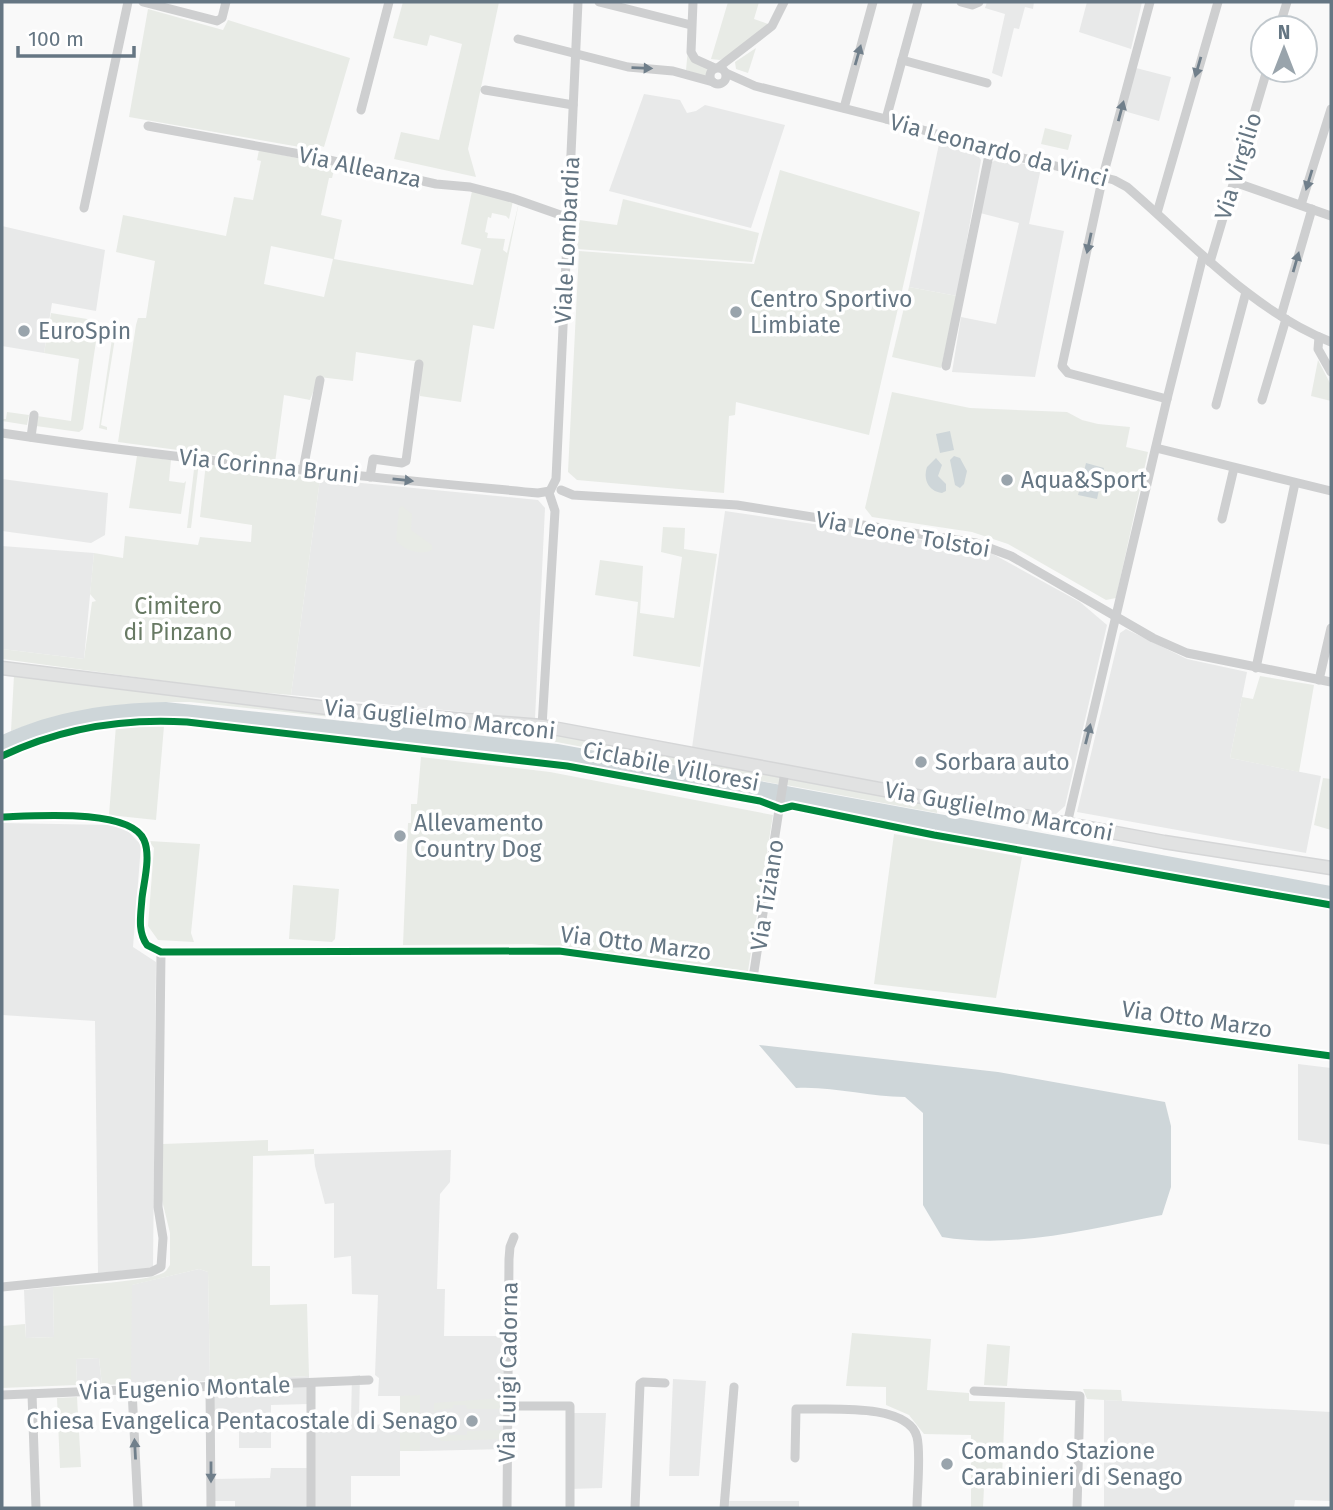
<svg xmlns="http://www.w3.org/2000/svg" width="1333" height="1510" viewBox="0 0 1333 1510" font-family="'Fira Sans',sans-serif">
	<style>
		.built { fill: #e8e9e9 }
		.green { fill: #e8ebe6; fill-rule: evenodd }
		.water { fill: #ced6d9 }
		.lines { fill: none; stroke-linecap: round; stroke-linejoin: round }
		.secondary-casing { stroke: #d5d6d7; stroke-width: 15 }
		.street { stroke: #cecfd0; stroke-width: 9 }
		.secondary { stroke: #e1e2e2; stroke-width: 12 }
		.cycleway-casing { stroke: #fff; stroke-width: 11 }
		.cycleway { stroke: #00873e; stroke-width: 7 }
		.oneway { fill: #707f8b }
		.poi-dot { fill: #99a4ac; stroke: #fff; stroke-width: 2.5 }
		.labels { text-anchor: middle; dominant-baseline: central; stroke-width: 7; stroke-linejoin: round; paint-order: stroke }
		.street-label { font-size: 23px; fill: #657683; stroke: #fff }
		.poi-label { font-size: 23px; fill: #657683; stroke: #fff; text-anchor: start }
		.park-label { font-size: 23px; fill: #687a64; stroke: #fff }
	</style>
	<rect width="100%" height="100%" fill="#f9f9f9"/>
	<g class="built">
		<path d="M987,2H1034L1033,9L1025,7L1019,29L1014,28L1002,77L992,73L1005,14L985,8Z"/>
		<path d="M1087,2H1142L1131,49L1079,32Z"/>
		<path d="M1136,68L1171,77L1159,121L1124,111Z"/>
		<path d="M644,94L680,100L687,113L696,111L705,105L785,125L751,228L609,191Z"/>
		<path d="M939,144L976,153L981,160L957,296L909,287Z"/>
		<path d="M1000,158L1041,168L1029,224L1064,231L1035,377L952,372L961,317L996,324L1019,223L980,213L992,162Z"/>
		<path d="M2,226L105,250L96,311L52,303L44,353L2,346Z"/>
		<path d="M2,479L108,493L105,535L91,543L2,531Z"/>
		<path d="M320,479L538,500L545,508L535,719L291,695Z"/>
		<path d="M725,511L964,546L991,553L1080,602L1107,625L1065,806L1056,814L692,748Z"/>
		<path d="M2,546L94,553L84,659L2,649Z"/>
		<path d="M1126,629L1187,659L1247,672L1230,758L1321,776L1306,853L1077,812L1120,633Z"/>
		<path d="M2,823L112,825L126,829L141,845L133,947L156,962L153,1268L98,1273L95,1021L2,1015Z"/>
		<path d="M1298,1064L1331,1068V1145L1298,1140Z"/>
		<path d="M451,1150L450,1182L440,1194L437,1289H445L444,1336H507L506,1449L420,1451L419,1396H378L379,1378L375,1375L378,1295L352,1294L351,1256L334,1258V1203L325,1204L315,1166L314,1154Z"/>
		<path d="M199,1269L208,1272L210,1381L131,1384V1285Z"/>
		<path d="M53,1287L54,1337L26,1338L24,1290Z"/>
		<path d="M99,1358L102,1385H77L76,1359Z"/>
		<path d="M360,1375L359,1415L364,1425L400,1424V1476H351V1508H311V1506L235,1508V1501H213V1479L270,1478L271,1468H311L312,1419H351L352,1376Z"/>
		<path d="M309,1376V1404L271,1405V1448H239V1415L212,1414V1381Z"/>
		<path d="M673,1379L706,1381L699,1476H669Z"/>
		<path d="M1104,1400L1331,1412V1501L1295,1500L1294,1508H1104Z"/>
		<path d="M567,1413H606L602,1488L570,1489Z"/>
		<path d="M726,1501H799V1508H725Z"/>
	</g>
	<g class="green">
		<path d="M403,2H499L468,149L476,177L394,159L401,132L439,140L462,44L430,35L427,46L393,38Z"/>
		<path d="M728,2H759L754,19L768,24L727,57L720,60L711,59Z"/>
		<path d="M148,9L223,30L228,20L350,58L324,147L318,145L317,150L129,117Z"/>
		<path d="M756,48L748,73L736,69L735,62Z"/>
		<path d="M688,49L710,68L707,77L686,70Z"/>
		<path d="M1045,128L1072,135L1068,150L1041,144Z"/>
		<path d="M259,150L335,166L332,178H329L321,215L342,220L334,259L473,285L481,249L461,244L472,191L513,201L509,219L506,216L492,213L491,218L488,217L485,232L488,233L487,238L505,239L503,250L507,253L519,202L494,329L473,325L461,402L420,396L421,362L356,352L353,381L319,377L310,400L284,395L275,463L118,442L136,325L138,318H146L155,261L116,252L123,215L226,236L234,197L253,200L261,161L257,160ZM271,246L333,259L324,297L264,284Z"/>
		<path d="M780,170L920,212L869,435L736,402L735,415L729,416L724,493L577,480L568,472L579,251L754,264Z"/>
		<path d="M623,199L759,233L752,262L577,249L579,220L617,225Z"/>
		<path d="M909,287L957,296L941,368L892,357Z"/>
		<path d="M51,313L99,321L83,429L79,432L36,426L37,416L71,421L79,359L44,353Z"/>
		<path d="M113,332H116L101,425L107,427V430L99,428Z"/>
		<path d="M1318,360L1331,385V401L1311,396Z"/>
		<path d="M892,392L970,408L1067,412L1082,420L1098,424L1130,427L1126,447L1148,452L1116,598L1106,600L1008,544L972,532L872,517L865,508Z"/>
		<path d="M7,412L29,415L27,425L2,421V419H6Z"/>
		<path d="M137,456L171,460L169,481L184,483L186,481L181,514L129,508Z"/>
		<path d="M195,461L199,462L191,528H187Z"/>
		<path d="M206,463L320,479L291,695L232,690L2,659V649L84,659L92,602L96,601L90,594L94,553L123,558L125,536L198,545L200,537L251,542L252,525L200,517Z"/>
		<path d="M402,506L412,514L411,530L432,545V550C420,556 405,550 396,541L399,508Z"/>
		<path d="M663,527L685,528L684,549L717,554L700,667L633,656L638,602L595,595L600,560L643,566L640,613L674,618L682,557L661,552Z"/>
		<path d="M14,675L533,729L782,774L783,785L546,740L190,702C127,701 70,709 11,731Z"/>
		<path d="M1260,676L1314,685L1299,772L1230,758L1242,697L1253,699Z"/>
		<path d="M116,725L164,726L156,820L109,815Z"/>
		<path d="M421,757L550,772L773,815L748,971L532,944L403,945L408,823H411V804H417Z"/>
		<path d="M788,777L937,805V813L786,785Z"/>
		<path d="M1323,778L1331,779V830L1314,825Z"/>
		<path d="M894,834L1022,857L996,998L874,984Z"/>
		<path d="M149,841L200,844L191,933L194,942L158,940L148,926L154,848Z"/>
		<path d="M293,885L339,889L335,939L332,942L289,939Z"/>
		<path d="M268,1140V1151L314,1149V1154L253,1156L252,1266H270V1305L307,1304L309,1376L210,1381L208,1272L199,1269L132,1285L131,1384L102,1385L99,1358L76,1359L77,1385L2,1388V1326L25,1324L26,1338L54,1337L53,1287C75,1285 146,1282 163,1273C167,1271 167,1269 170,1265V1233L162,1200L163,1144Z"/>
		<path d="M852,1333L931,1339L927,1390L969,1393V1401L1005,1402L1002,1477H993L984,1487L983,1508H971V1435L924,1434L909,1415L886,1405V1387L846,1386Z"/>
		<path d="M987,1344L1010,1346L1007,1386L984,1385Z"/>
		<path d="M1083,1389L1121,1390L1122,1401L1087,1399Z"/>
		<path d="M420,1395V1451H400V1396Z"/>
		<path d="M77,1397L81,1467L60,1468L57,1398Z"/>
		<path d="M502,1398V1409H467L466,1405H453V1408L437,1410L434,1413V1403Z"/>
		<path d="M502,1430V1439L442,1441L439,1439V1435H467V1431Z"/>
	</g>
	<g class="water">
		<path d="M950,431L954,450L940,453L936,434Z"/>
		<path d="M954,456L960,458L967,471L964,484L960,488L955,485L950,460Z"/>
		<path d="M936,458L942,465L938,476L946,484V491L942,493C928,491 923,479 927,467Z"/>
		<path d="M1086,463L1104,468L1097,499L1078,495Z"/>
		<path d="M166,702L558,744L1331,886V902L567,763L200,719C132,715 64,720 2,751V735C54,711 109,703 166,702Z"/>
		<path d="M759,1045L998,1072L1165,1102L1171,1126V1187L1162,1215C1090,1229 1015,1249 942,1237L923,1205V1113L905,1097C868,1097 833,1086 796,1088Z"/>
	</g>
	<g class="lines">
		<g class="secondary-casing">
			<path id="secondary" d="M2,668L344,710L542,726L1164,842L1331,868"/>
		</g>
		<g class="street">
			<path d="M143,2L217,21L222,18L226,2"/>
			<path d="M599,2L691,25"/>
			<path d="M693,2L691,52L695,59L715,68"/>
			<path d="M961,2L972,5L979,2"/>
			<path d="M1150,2L1103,176L1062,366L1068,373L1167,399"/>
			<path d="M1279,28L1287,2"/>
			<path d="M518,39L628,67L673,71L713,82"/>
			<path d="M902,60L987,83"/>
			<path d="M719,67L772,26L784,2"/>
			<circle cx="718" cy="76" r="8"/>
			<path d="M726,73L755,86L886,119L990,150L1114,180L1127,187C1191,242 1251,310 1331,342"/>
			<path d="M485,90L573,105"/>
			<path d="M844,108L873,2"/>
			<path d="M361,110L389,2"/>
			<path d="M886,119L918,2"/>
			<path d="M148,126L311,156L436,184L470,187L512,198L569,218"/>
			<path d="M1234,182L1331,216"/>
			<path d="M1301,205L1331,109"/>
			<path d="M84,208L128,2"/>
			<path d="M1157,213L1218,2"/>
			<path d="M1210,262L1267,70"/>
			<path d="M1281,316L1312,209"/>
			<path d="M1319,337L1318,349L1331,372"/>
			<path d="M946,366L990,150"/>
			<path d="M1262,400L1286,319"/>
			<path d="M1216,405L1246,292"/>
			<path d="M2,433C180,460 359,476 538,493L550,491"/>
			<path d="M31,437L34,415"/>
			<path d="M1156,448L1331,491"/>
			<path d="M303,470L320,380"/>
			<path d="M370,477L373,459L402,463L406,461L419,364"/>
			<path d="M561,490L573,495L737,505L976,543L1011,556L1153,638L1187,653L1331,682"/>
			<path d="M1222,519L1234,468"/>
			<path d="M1256,668L1295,483"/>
			<path d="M1319,680L1331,628"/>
			<path d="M542,726L555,511L549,493L556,479L578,2"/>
			<path d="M2,817C33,816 130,808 144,840C151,856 144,881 142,898C141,914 137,931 147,945L161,952L559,951L1331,1056"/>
			<path d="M1067,824L1167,399L1203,256"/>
			<path d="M753,978L785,771"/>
			<path d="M2,1287L151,1272L161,1267L163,1238L158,1207L161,952"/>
			<path d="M311,1383V1508"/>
			<path d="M210,1387L211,1508"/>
			<path d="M132,1390L138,1508"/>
			<path d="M974,1391L1080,1396L1077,1508"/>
			<path d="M32,1394L36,1508"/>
			<path d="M2,1395L369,1380"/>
			<path d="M507,1406H570V1508"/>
			<path d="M795,1458L796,1409C826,1410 908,1402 917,1437C921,1454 917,1489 917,1508"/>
			<path d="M507,1508L509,1259L510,1247L514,1237"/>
			<path d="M635,1508L640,1384L643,1382L665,1383"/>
			<path d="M724,1508L734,1387"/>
		</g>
		<use href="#secondary" class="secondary"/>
		<g class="cycleway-casing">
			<g id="cycleway">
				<path d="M2,756C61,728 122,718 187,722L567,766L760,801L781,809L792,806L934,835L1331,905"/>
				<path d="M2,817C33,816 130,808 144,840C151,856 144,881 142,898C141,914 137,931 147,945L161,952L559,951L1331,1056"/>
			</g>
		</g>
		<use href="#cycleway" class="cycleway"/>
	</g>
	<defs><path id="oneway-solid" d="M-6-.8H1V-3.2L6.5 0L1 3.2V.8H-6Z" transform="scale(1.75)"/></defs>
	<g class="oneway">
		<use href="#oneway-solid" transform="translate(858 55) rotate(-74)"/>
		<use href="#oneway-solid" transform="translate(1198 67) rotate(106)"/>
		<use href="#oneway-solid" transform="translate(642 68) rotate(2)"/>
		<use href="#oneway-solid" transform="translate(1121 111) rotate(-75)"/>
		<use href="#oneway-solid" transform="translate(1309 180) rotate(107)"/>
		<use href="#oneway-solid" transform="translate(1089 243) rotate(102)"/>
		<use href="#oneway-solid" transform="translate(1296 262) rotate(-74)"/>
		<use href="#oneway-solid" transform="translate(403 480) rotate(6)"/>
		<use href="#oneway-solid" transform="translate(1088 734) rotate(-76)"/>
		<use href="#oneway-solid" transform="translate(135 1449) rotate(-93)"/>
		<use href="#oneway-solid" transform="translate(211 1472) rotate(90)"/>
	</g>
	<g class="poi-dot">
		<circle cx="736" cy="312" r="7"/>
		<circle cx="24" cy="331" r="7"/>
		<circle cx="1007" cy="480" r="7"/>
		<circle cx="921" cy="762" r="7"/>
		<circle cx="400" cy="836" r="7"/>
		<circle cx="472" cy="1421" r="7"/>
		<circle cx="947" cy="1464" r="7"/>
	</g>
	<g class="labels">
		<g class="street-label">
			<text transform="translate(999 150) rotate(15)">Via Leonardo da Vinci</text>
			<text transform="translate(1238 166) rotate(-73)">Via Virgilio</text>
			<text transform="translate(360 167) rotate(12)">Via Alleanza</text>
			<text transform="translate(567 240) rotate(-87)">Viale Lombardia</text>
			<text transform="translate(269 466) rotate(6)">Via Corinna Bruni</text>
			<text transform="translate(903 534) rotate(10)">Via Leone Tolstoi</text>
			<text transform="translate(440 719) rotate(6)">Via Guglielmo Marconi</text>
			<text transform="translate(671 766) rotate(11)">Ciclabile Villoresi</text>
			<text transform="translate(999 811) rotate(11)">Via Guglielmo Marconi</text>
			<text transform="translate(767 895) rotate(-81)">Via Tiziano</text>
			<text transform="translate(636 943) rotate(7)">Via Otto Marzo</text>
			<text transform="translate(1197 1019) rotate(8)">Via Otto Marzo</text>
			<text transform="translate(508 1372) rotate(-89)">Via Luigi Cadorna</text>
			<text transform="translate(185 1388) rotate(-2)">Via Eugenio Montale</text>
		</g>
		<g class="poi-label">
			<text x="750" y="299">Centro Sportivo<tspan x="750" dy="26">Limbiate</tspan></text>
			<text x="38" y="331">EuroSpin</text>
			<text x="1021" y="480">Aqua&amp;Sport</text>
			<text x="935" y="762">Sorbara auto</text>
			<text x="414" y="823">Allevamento<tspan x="414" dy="26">Country Dog</tspan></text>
			<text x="458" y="1421" text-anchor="end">Chiesa Evangelica Pentacostale di Senago</text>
			<text x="961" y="1451">Comando Stazione<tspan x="961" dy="26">Carabinieri di Senago</tspan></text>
		</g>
		<g class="park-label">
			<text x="178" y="606">Cimitero<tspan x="178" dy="26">di Pinzano</tspan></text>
		</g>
	</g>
	<rect width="1333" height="1510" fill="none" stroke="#657683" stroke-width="7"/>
	<g transform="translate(1284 49)"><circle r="33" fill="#ffffff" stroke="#c1c8cd" stroke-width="2"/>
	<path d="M0-5L12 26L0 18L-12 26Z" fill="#99a4ac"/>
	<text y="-10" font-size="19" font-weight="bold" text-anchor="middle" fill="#657683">N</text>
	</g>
	<path d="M18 46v10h116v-10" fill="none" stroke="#657683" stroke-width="3.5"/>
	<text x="28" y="46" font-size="21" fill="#657683" stroke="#ffffff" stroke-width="5" paint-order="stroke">100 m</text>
</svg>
